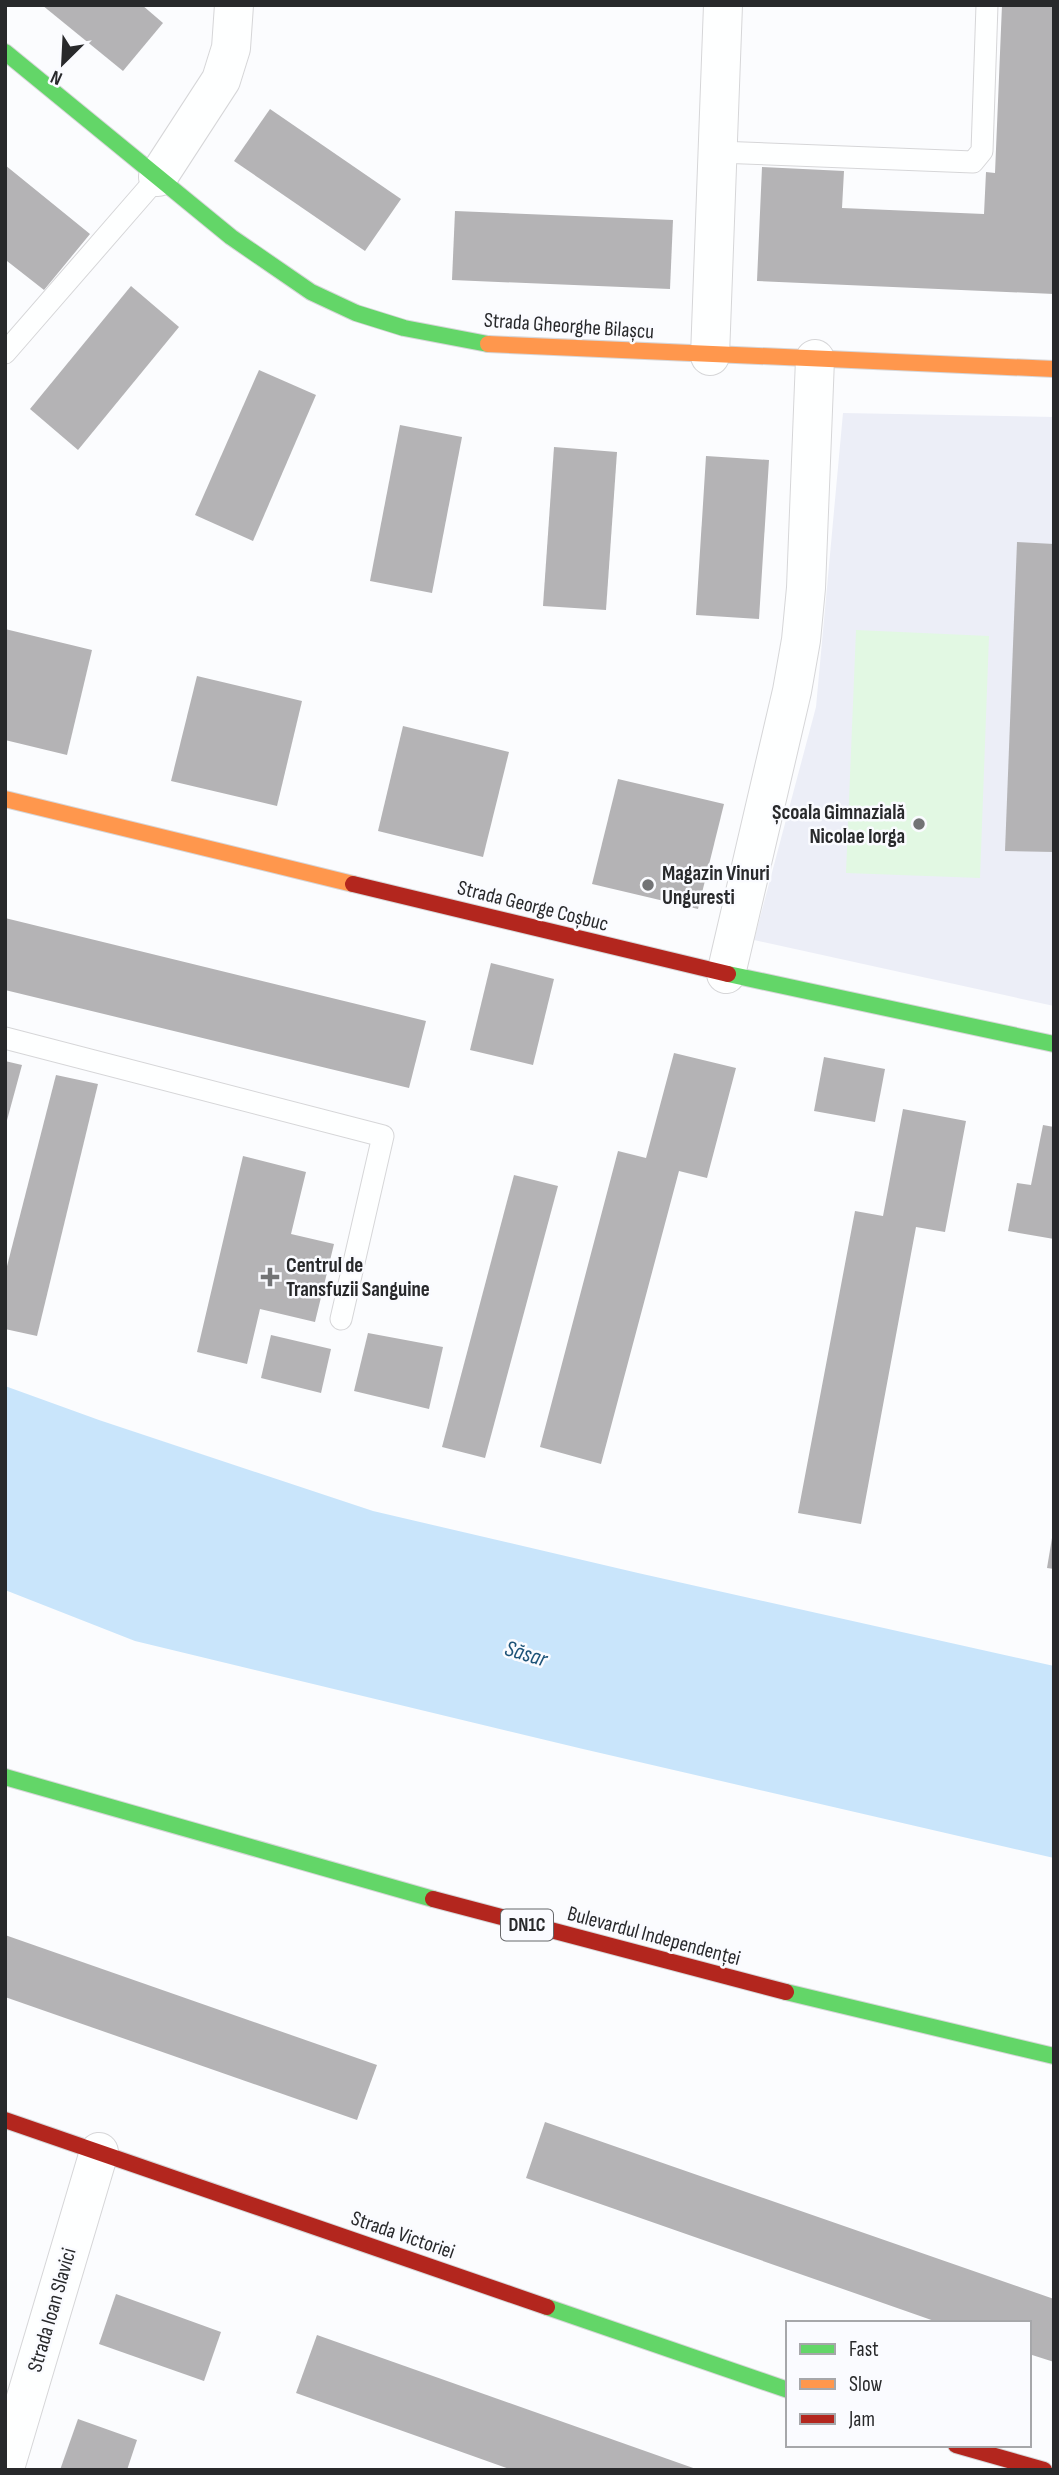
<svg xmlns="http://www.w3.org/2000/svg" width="1059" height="2475" viewBox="0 0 1059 2475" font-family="'Sofia Sans Condensed',sans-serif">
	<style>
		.built { fill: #eceef7 }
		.garden { fill: #e2f8e3 }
		.water { fill: #c9e5fb }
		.building { fill: #b4b3b5 }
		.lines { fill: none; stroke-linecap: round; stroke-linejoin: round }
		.lane-casing { stroke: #d6d6d8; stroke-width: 23 }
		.street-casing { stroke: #d6d6d8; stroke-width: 40 }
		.fast-casing { stroke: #d6d6d8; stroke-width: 18 }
		.slow-casing { stroke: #d6d6d8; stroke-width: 18 }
		.jam-casing { stroke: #d6d6d8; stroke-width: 18 }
		.lane { stroke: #feffff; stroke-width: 21 }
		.street { stroke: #feffff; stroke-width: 38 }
		.fast { stroke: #63d668; stroke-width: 16 }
		.slow { stroke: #ff974d; stroke-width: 16 }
		.jam { stroke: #b3261e; stroke-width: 16 }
		.poi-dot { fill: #727375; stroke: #fafbff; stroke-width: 2.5 }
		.labels { text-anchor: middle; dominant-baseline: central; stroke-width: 5; stroke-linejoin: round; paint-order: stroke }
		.shield { fill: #fafbff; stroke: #67686b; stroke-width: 2 }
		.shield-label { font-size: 19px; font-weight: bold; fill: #28292b }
		.street-label { font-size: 21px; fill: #28292b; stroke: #fafbff }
		.poi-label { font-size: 21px; font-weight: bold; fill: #28292b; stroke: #fafbff; text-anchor: start }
		.water-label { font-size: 23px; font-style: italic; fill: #1d5378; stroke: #fafbff }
	</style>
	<rect width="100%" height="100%" fill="#fbfcfe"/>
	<path class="built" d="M843,413L1054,417V1006L754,940L816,707Z"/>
	<path class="garden" d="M856,630L989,636L980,878L846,873Z"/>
	<path class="water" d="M5,1386L99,1420L373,1511L638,1573L1054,1666V1858L583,1749L135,1641L5,1590Z"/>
	<g class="building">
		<path d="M42,5H142L163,23L123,71Z"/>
		<path d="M1002,5H1054V294L757,281L762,167L844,171L842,208L984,214L986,172L995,173Z"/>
		<path d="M270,109L401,199L365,251L234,161Z"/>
		<path d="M5,165L90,234L44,290L7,261L5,263Z"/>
		<path d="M455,211L673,220L670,289L452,280Z"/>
		<path d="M131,286L179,327L78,450L30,409Z"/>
		<path d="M259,370L316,395L253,541L195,515Z"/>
		<path d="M400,425L462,437L432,593L370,581Z"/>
		<path d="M554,447L617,452L606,610L543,606Z"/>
		<path d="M706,456L769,460L759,619L696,615Z"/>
		<path d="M1017,542L1054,544V852L1005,851Z"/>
		<path d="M5,629L92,650L67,755L5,740Z"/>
		<path d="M197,676L302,701L277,806L171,781Z"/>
		<path d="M403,726L509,752L483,857L378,831Z"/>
		<path d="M618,779L724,804L698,909L592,884Z"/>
		<path d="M5,918L426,1021L409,1088L5,990Z"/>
		<path d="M491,963L554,979L533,1065L470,1050Z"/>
		<path d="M674,1053L736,1068L707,1178L679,1171L601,1464L540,1447L618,1151L646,1158Z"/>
		<path d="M824,1057L885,1069L875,1122L814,1111Z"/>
		<path d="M5,1061L22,1065L6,1124H5Z"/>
		<path d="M56,1075L98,1084L37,1336L5,1329V1274Z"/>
		<path d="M903,1109L966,1121L945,1232L916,1227L861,1524L798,1513L855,1211L883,1216Z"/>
		<path d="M1043,1125L1054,1127V1239L1008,1231L1017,1183L1031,1185Z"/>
		<path d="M243,1156L306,1172L291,1234L334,1244L315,1322L260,1309L247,1364L197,1352Z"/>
		<path d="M514,1175L558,1186L485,1458L442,1447Z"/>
		<path d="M368,1333L443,1347L429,1409L354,1391Z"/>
		<path d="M271,1335L331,1349L321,1393L261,1378Z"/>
		<path d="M1052,1538L1054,1539V1569L1047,1568Z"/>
		<path d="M5,1935L377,2065L357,2120L5,1997Z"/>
		<path d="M545,2122L1054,2299V2362L1029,2354V2323H940L526,2178Z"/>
		<path d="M116,2294L221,2332L204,2381L99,2344Z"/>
		<path d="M317,2335L696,2469V2470H512L296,2393Z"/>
		<path d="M78,2419L137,2440L127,2470H60Z"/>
	</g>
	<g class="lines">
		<g class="lane-casing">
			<g id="lane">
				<path d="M718,152L973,162L982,151L987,5"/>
				<path d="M5,353L158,177"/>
				<path d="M5,1038L383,1136L341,1319"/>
			</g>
		</g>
		<g class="street-casing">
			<g id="street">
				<path d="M158,177L221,80L231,48L234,5"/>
				<path d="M710,356L723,5"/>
				<path d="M726,974L792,691L801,640L806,588L815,359"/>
				<path d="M5,2468L99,2152"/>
			</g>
		</g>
		<g class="fast-casing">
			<g id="fast">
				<path d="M5,52L231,237L311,292L356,313L404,328L488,344"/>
				<path d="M728,974L1054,1044"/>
				<path d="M5,1777L433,1899"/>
				<path d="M786,1992L1054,2056"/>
				<path d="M547,2307L788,2390"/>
			</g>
		</g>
		<g class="slow-casing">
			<g id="slow">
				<path d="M488,344L1054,369"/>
				<path d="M5,799L353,884"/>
			</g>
		</g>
		<g class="jam-casing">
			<g id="jam">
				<path d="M353,884L728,974"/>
				<path d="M433,1899L786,1992"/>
				<path d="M5,2120L547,2307"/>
				<path d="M956,2445L1044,2470"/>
			</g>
		</g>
		<use href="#lane" class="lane"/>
		<use href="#street" class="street"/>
		<use href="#fast" class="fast"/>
		<use href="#slow" class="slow"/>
		<use href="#jam" class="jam"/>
	</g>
	<g class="poi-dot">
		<circle cx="919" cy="824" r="7"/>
		<circle cx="648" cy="885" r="7"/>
		<path d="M266.5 1266.5h7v7h7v7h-7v7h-7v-7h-7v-7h7z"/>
	</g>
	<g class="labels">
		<rect class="shield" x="501" y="1909.5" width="52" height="31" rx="5"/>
		<g class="shield-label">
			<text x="527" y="1925">DN1C</text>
		</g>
		<g class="street-label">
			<text transform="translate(569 326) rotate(4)">Strada Gheorghe Bilașcu</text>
			<text transform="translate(533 906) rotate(14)">Strada George Coșbuc</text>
			<text transform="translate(654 1936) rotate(15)">Bulevardul Independenței</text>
			<text transform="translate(403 2235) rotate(19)">Strada Victoriei</text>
			<text transform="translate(52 2310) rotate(-74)">Strada Ioan Slavici</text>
		</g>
		<g class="poi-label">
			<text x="905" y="812" text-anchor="end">Școala Gimnazială<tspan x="905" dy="24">Nicolae Iorga</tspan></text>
			<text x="662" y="873">Magazin Vinuri<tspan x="662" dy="24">Unguresti</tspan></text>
			<text x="286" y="1265">Centrul de<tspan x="286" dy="24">Transfuzii Sanguine</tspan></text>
		</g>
		<g class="water-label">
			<text transform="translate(526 1654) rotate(17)">Săsar</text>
		</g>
	</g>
	<rect width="1059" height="2475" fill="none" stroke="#28292b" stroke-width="14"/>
	<rect x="786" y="2321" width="245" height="126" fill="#fafbff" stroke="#a6a7aa" stroke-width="2"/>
	<rect x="800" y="2344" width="35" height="10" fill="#63d668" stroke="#a6a7aa" stroke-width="2"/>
	<text x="849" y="2356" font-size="21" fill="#28292b">Fast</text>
	<rect x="800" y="2379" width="35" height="10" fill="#ff974d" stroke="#a6a7aa" stroke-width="2"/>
	<text x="849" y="2391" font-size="21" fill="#28292b">Slow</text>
	<rect x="800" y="2414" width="35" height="10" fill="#b3261e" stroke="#a6a7aa" stroke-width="2"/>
	<text x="849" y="2426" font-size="21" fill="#28292b">Jam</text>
	<g transform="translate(63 63) rotate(204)" stroke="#fafbff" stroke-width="5" paint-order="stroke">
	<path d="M0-5L12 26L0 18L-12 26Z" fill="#28292b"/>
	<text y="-10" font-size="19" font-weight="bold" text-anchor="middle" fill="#28292b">N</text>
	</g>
</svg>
